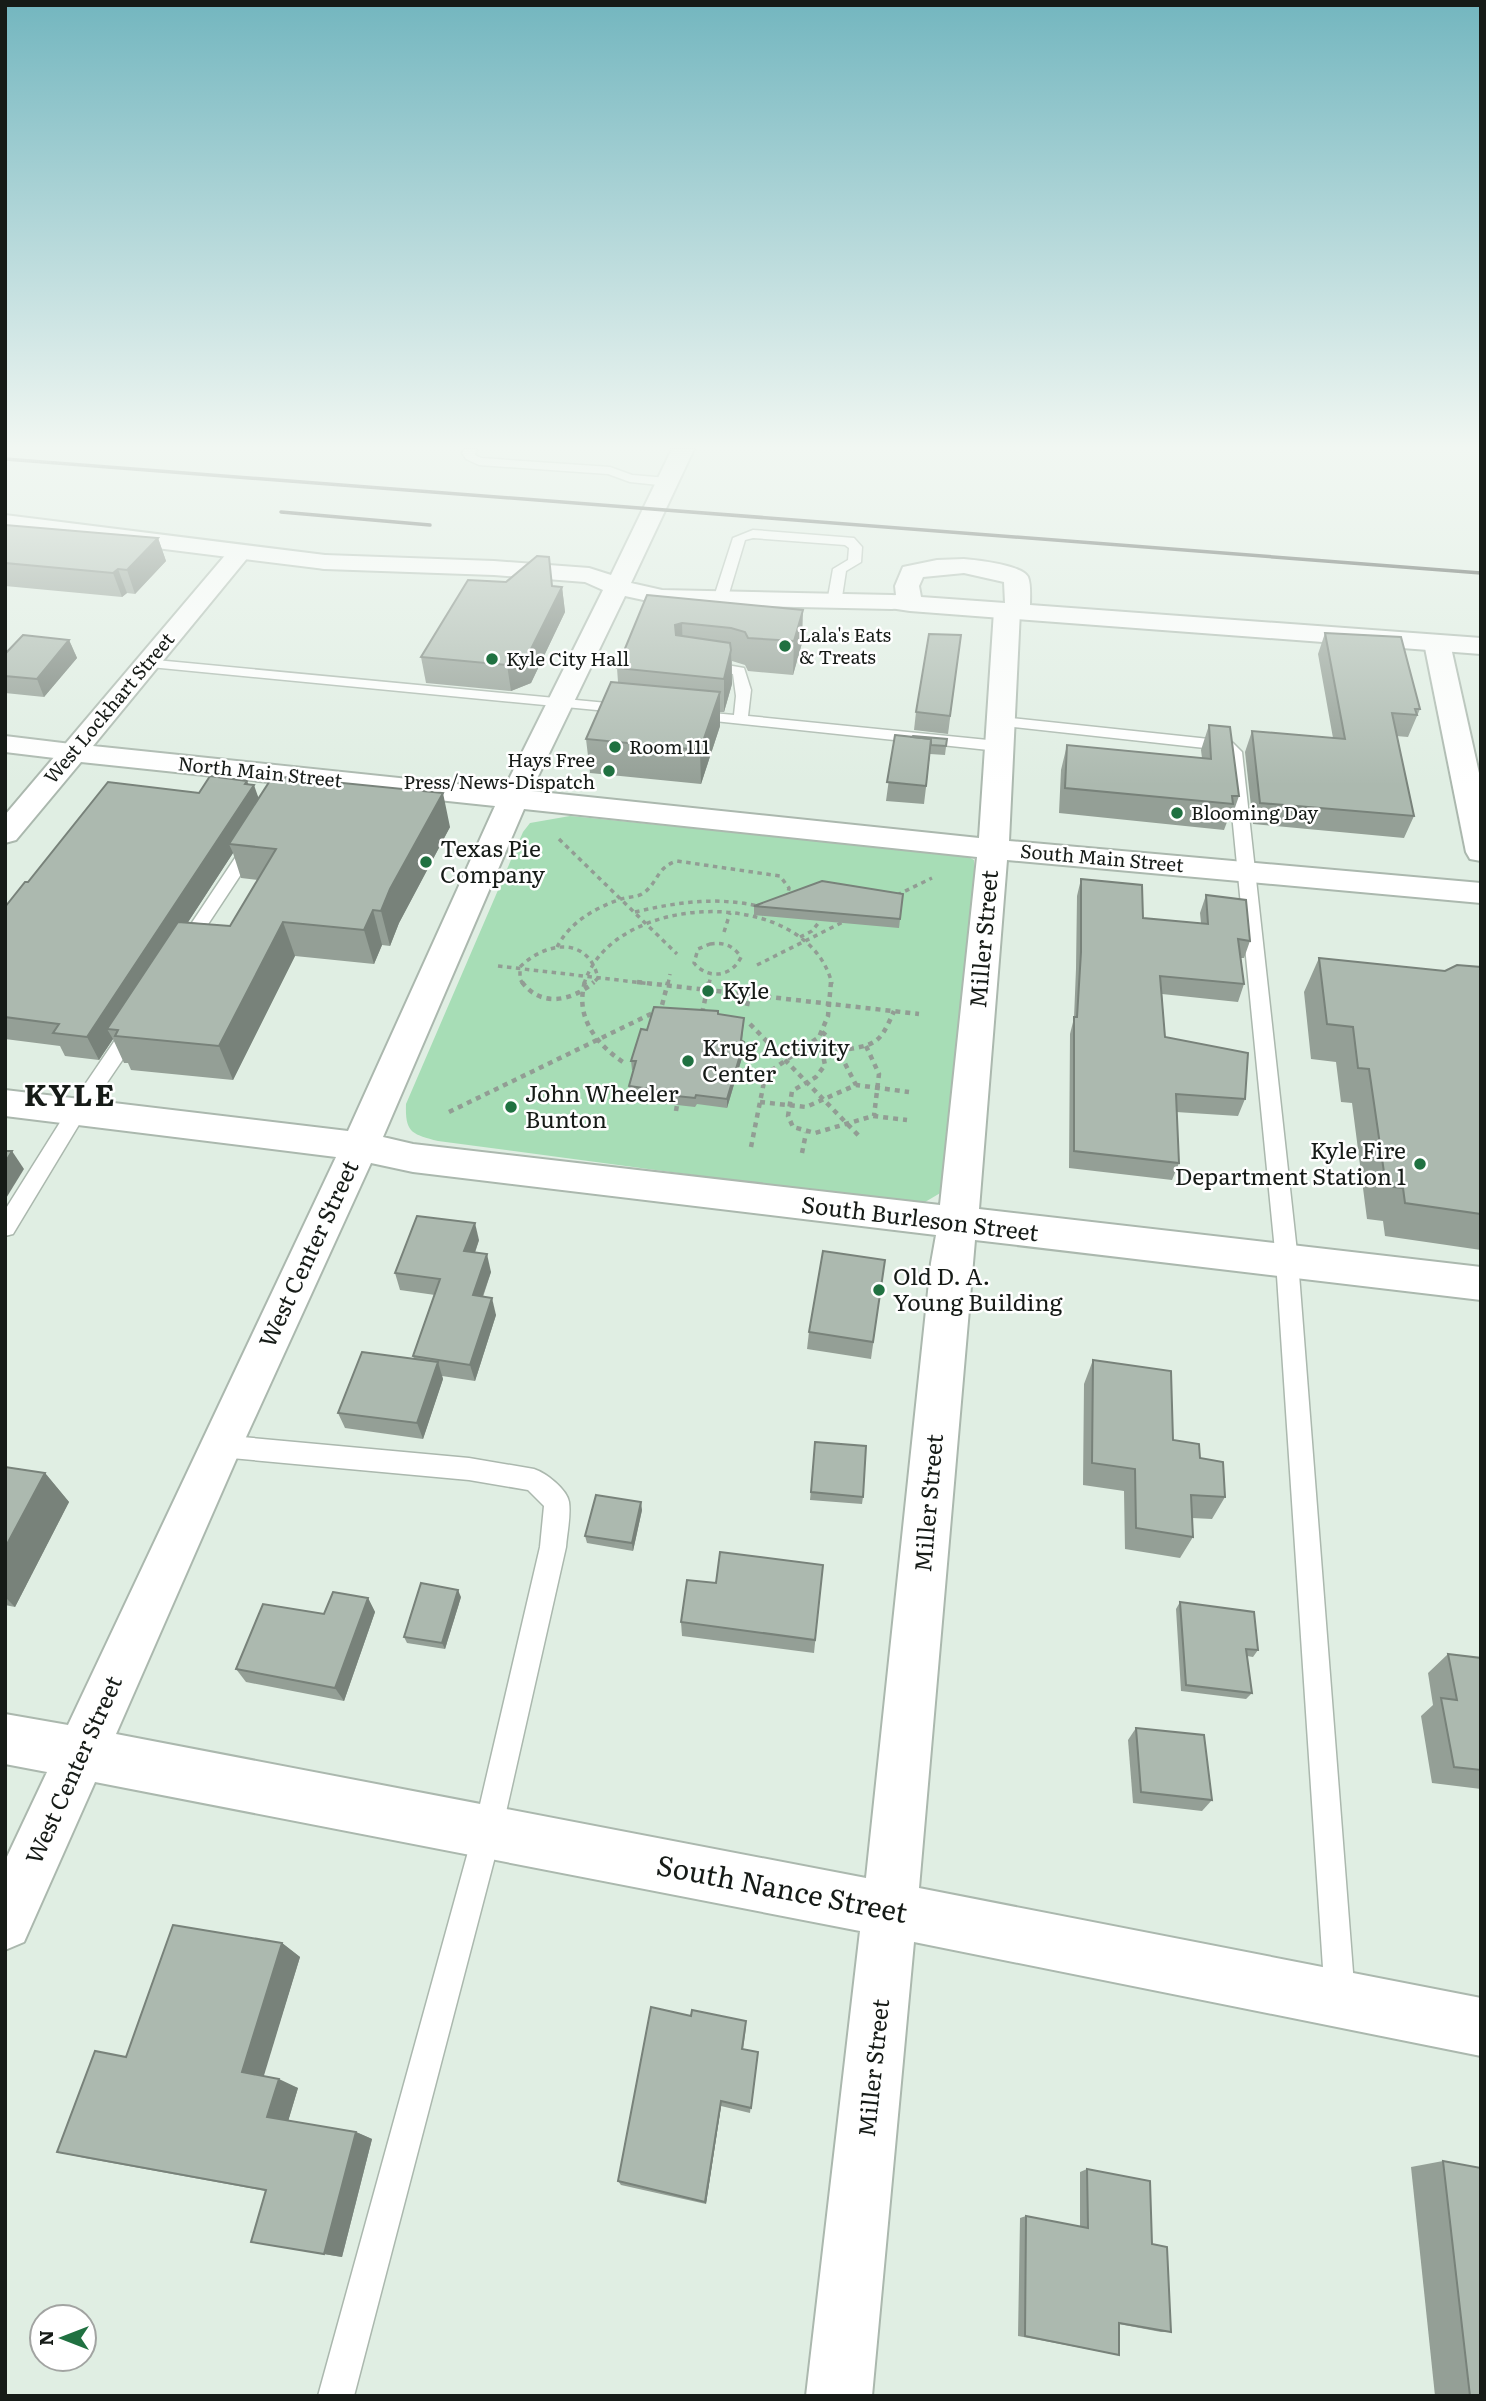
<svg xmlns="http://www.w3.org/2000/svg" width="1486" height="2401" viewBox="0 0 1486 2401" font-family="Literata,serif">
<rect width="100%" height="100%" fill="#e0eee3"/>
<!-- green -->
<path fill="#a7ddb6" d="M 570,816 L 965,855 L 974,860 L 975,877 L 942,1192 L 920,1205 L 910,1204 L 438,1141 C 412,1134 405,1133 406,1104 L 523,832 L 530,823 Z"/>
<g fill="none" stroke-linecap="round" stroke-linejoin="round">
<!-- lane casing -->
<g stroke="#abb8ae" stroke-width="3">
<g id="lane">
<path d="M 465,449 L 477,449 L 475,455 L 481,458 L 610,467 L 632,475 L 668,478 L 674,482 L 668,486 L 630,482 L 608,474 L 479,465 L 466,459 L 462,453 Z"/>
<path d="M 753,530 L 854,538 L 862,547 L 861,562 L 846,571 L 842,597 L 835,601 L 828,597 L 833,569 L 848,560 L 849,548 L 845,545 L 753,538 L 745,540 L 727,600 L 725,603 L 715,603 L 713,600 L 733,538 Z"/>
<path d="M 145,659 L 628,705 L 635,709 L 628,713 L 140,666 L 140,660 Z"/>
<path d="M 704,661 L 744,668 L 751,690 L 748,716 L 998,741 L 1006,746 L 998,751 L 686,718 L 684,715 L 691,711 L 734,715 L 736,696 L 733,674 L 699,668 L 697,665 Z"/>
<path d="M 1001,717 L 1228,741 L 1233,743 L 1242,752 L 1298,1261 L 1355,1998 L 1351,2009 L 1340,2013 L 1329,2009 L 1325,1998 L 1276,1261 L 1226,753 L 1223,750 L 996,725 L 993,722 Z"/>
<path d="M 253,839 L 261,844 L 191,950 L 179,950 L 176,946 L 179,942 L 247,840 Z"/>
<path d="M 133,1022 L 140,1024 L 142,1029 L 140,1034 L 83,1118 L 13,1234 L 5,1236 L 5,1210 L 69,1108 L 126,1024 Z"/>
<path d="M 220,1435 L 469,1458 L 534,1469 C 546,1473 567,1489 569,1502 C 571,1516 567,1533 566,1547 L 502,1830 L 354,2396 L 318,2396 L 474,1830 L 540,1547 L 544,1506 L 528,1490 L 469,1480 L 220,1457 L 211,1454 L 208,1446 L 211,1438 Z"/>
</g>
</g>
<!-- street casing -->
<g stroke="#abb8ae" stroke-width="4">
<g id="street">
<path d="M 5,515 L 325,555 L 333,557 L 337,562 L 333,567 L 325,569 L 5,529 Z"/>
<path d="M 964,559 C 977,560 1022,565 1028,577 C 1031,584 1030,597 1030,605 L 1481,638 L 1481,654 L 910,611 L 883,607 L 880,602 L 883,597 L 896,595 L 895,586 L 903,567 L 937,560 ZM 964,573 L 1004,582 L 1005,603 L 921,597 L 919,586 L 923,577 Z"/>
<path d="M 5,736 L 71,744 L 81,746 L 85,752 L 81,758 L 71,760 L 5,752 Z"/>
</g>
</g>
<!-- secondary casing -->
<g stroke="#abb8ae" stroke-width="4">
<g id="secondary">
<path d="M 672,449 L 694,449 L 631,583 L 662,590 L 892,595 L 901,597 L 904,602 L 901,607 L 892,609 L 662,604 L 625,596 L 531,791 L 979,838 L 994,611 L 998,606 L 1007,603 L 1016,606 L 1020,611 L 1009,841 L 1481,883 L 1481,903 L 1007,860 L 979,1209 L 1481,1267 L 1481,1300 L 975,1240 L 919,1888 L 1481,1998 L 1481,2056 L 914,1942 L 872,2396 L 806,2396 L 860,1931 L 95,1782 L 24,1942 L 5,1950 L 5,1861 L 47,1772 L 5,1764 L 5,1714 L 68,1725 L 336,1157 L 5,1116 L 5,1090 L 348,1131 L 495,806 L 81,762 L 16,840 L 5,843 L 5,815 L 233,546 L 249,546 L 253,551 L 249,556 L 93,746 L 504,789 L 603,590 L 585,582 L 494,575 L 325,569 L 317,567 L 313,562 L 317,557 L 325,555 L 494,561 L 589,568 L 611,575 ZM 524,809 L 977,857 L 940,1205 L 413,1144 L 383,1137 ZM 371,1163 L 413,1172 L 936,1235 L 931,1263 L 866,1878 L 116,1734 L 242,1446 Z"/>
<path d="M 1437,635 L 1446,638 L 1450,643 L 1481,782 L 1481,861 L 1470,859 L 1466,852 L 1424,643 L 1428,638 Z"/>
</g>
</g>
<!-- path-far1 -->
<g stroke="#929d94" stroke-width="3.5" stroke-dasharray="4.5 4.5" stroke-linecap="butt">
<path d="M 559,839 L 677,954"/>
<path d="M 897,895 L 932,878"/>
<path d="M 635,912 C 678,902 718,896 762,907"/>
<path d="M 724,932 L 730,913"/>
<path d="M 800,937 L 812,931 L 820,921"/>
<path d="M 710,944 C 723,942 733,945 741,957 C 732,977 708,980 694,963 L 698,949 Z"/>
<path d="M 557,947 C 570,922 595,908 621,899 C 627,897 637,897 642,894 C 658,884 656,867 677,861 L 780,876 L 789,888 L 787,897"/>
<path d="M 757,965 L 847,920"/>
<path d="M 498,966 L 652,984"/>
<path d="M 523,984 L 520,979 L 520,967 C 545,942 588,935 598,978 L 592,984"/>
<path d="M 584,984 C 613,890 808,885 832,984"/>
<path d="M 668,984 L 670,974"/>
<path d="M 709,984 L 711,975"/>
</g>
<!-- path -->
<g stroke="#929d94" stroke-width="4.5" stroke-dasharray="5 5" stroke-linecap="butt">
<path d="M 522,982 C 541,1008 572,1001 594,982"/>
<path d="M 585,982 C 574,1018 598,1046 626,1064"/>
<path d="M 637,982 L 919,1014"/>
<path d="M 747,1006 L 751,986"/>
<path d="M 702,1013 L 709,982"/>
<path d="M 750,1024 L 860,1137"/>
<path d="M 822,1032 L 834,1042 L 856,1085"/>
<path d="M 813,1043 L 822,1051 L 825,1065 L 816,1077 L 792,1091 L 788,1116 L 793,1127 L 815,1133 L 873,1116 L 907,1120"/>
<path d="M 866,1046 L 879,1074 L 874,1116"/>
<path d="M 839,1051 C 876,1044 879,1046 894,1011"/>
<path d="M 760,1102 L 806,1107 L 856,1085 L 909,1092"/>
<path d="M 676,1111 L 677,1105"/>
<path d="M 449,1112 L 661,1009 L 668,982"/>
<path d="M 751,1147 L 764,1082 L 772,1070 L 819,1037 L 828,1016 L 831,982"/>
<path d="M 802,1153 L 806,1133"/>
</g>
<!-- lane -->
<use href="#lane" fill="#fff" fill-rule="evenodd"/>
<!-- street -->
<use href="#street" fill="#fff" fill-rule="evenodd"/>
<!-- secondary -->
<use href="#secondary" fill="#fff" fill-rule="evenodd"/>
<!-- rail -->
<g stroke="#3c423d" stroke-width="3.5">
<path d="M 5,459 L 1481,573"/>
<path d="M 281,512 L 430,525"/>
</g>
</g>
<!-- wall -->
<g fill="#949f96" fill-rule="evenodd">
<path d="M 5,525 L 158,538 L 166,561 L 135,594 L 127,593 L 122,597 L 5,586 Z"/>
<path d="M 552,586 L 562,587 L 565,612 L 531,683 L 511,691 L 426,683 L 421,657 Z"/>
<path d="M 647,595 L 802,643 L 793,675 L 748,671 L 745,665 L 732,661 L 732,684 L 724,712 L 720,712 L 720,726 L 701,784 L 590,773 L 586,739 L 618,682 L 617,668 Z"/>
<path d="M 1325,633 L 1420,709 L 1408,737 L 1396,736 L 1414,816 L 1404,838 L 1253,824 L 1245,752 L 1252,731 L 1333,738 L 1318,654 Z"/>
<path d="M 961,635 L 948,734 L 914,730 L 916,712 Z"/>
<path d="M 69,640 L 77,658 L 44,697 L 5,693 L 5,654 Z"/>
<path d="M 1209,725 L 1239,796 L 1230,822 L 1227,822 L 1224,830 L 1059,813 L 1061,770 L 1067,745 L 1202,758 L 1201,750 Z"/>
<path d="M 895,735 L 947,739 L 945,755 L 930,754 L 924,804 L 886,801 Z"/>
<path d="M 249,784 L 259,798 L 450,827 L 399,923 L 390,946 L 382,945 L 374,964 L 295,956 L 233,1080 L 131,1070 L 128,1063 L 124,1063 L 113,1039 L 99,1060 L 65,1056 L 60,1046 L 5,1039 L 5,907 L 199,793 ZM 233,853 L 241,878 L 258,880 L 230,926 L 188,922 Z"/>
<path d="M 1081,879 L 1143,918 L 1201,923 L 1200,913 L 1206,895 L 1250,941 L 1244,958 L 1241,958 L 1244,984 L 1238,1002 L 1162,994 L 1165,1037 L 1245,1099 L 1238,1116 L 1176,1112 L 1179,1163 L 1172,1180 L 1069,1168 L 1070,1034 L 1074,1018 L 1076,969 L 1077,896 Z"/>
<path d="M 903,894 L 899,928 L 754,915 L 754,906 Z"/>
<path d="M 1319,958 L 1445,971 L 1481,967 L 1481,1250 L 1385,1236 L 1383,1221 L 1367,1219 L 1352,1103 L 1341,1102 L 1336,1062 L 1311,1059 L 1304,992 Z"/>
<path d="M 718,1014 L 744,1018 L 742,1041 L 744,1051 L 727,1108 L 697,1104 L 695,1107 L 659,1103 L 659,1099 L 629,1096 L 629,1086 L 633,1070 L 632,1070 L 631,1061 L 647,1030 Z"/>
<path d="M 479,1240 L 475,1253 L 491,1272 L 483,1297 L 496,1315 L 475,1381 L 442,1376 L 443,1379 L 423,1439 L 345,1428 L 338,1413 L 414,1359 L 413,1356 L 435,1295 L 400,1290 L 395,1273 Z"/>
<path d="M 885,1260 L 871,1359 L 807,1349 L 809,1332 Z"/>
<path d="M 1093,1360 L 1173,1440 L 1200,1458 L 1225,1497 L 1212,1519 L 1192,1518 L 1193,1537 L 1180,1558 L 1125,1549 L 1124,1491 L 1083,1485 L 1084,1384 Z"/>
<path d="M 815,1442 L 863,1497 L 862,1504 L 810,1500 Z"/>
<path d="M 5,1467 L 45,1473 L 69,1502 L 15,1607 L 5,1605 Z"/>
<path d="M 642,1510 L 633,1551 L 587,1543 L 585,1536 Z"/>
<path d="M 823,1565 L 814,1653 L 682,1636 L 681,1622 L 716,1583 Z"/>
<path d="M 461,1597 L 445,1649 L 407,1643 L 404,1637 Z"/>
<path d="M 368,1598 L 375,1612 L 344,1701 L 246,1682 L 236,1669 L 324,1614 Z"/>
<path d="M 1180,1602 L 1258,1650 L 1253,1657 L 1247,1656 L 1252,1693 L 1246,1699 L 1181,1691 L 1176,1609 Z"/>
<path d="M 1448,1654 L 1481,1658 L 1481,1789 L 1432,1783 L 1421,1716 L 1433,1705 L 1428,1673 Z"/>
<path d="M 1136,1728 L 1212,1800 L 1202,1811 L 1133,1803 L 1128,1740 Z"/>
<path d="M 282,1943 L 300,1957 L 263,2076 L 298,2088 L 288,2121 L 356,2132 L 372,2139 L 342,2257 L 324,2254 L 265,2191 L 85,2158 L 57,2152 L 126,2057 Z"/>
<path d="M 746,2027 L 743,2049 L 757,2058 L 750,2113 L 721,2106 L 706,2204 L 621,2185 L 618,2181 Z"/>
<path d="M 1443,2161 L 1481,2396 L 1435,2396 L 1411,2167 Z"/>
<path d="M 1087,2169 L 1152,2244 L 1171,2332 L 1161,2332 L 1119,2324 L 1119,2355 L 1018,2336 L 1020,2218 L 1026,2216 L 1080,2227 L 1080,2172 Z"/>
</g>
<!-- shaded-wall -->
<g fill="#78827a">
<path d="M 158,538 L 166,561 L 135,594 L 127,570 Z"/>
<path d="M 118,569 L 127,593 L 122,597 L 113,573 Z"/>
<path d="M 562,587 L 565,612 L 531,683 L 511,691 L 507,665 L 554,604 Z"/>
<path d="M 803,610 L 802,643 L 793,675 L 794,641 Z"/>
<path d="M 682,623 L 683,656 L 676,658 L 675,625 Z"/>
<path d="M 69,640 L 77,658 L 44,697 L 37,679 Z"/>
<path d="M 731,650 L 732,684 L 724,712 L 724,679 Z"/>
<path d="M 720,692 L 720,726 L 701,784 L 700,750 Z"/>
<path d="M 247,781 L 251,790 L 254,785 L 262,808 L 229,844 L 233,853 L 118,1030 L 107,1029 L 113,1039 L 99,1060 L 87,1037 Z"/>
<path d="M 443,793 L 450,827 L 399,923 L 390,946 L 381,911 L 390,889 Z"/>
<path d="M 373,910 L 382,945 L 374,964 L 364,930 Z"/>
<path d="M 283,922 L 295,956 L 233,1080 L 219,1046 Z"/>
<path d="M 744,1042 L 744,1051 L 727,1108 L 727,1099 Z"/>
<path d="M 12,1151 L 24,1169 L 5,1200 L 5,1163 Z"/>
<path d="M 475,1223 L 479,1240 L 469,1269 L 464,1251 Z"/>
<path d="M 487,1254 L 491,1272 L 477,1312 L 473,1295 Z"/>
<path d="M 492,1298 L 496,1315 L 475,1381 L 470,1365 Z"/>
<path d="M 438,1362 L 443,1379 L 423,1439 L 417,1423 Z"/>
<path d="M 45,1473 L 69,1502 L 15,1607 L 5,1597 L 5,1548 Z"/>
<path d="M 641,1502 L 642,1510 L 633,1551 L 632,1543 Z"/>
<path d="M 458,1590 L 461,1597 L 445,1649 L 442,1643 Z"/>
<path d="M 368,1598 L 375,1612 L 344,1701 L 335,1688 Z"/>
<path d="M 282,1943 L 300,1957 L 262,2082 L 242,2072 Z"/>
<path d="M 279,2079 L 298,2088 L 287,2125 L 267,2117 Z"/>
<path d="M 721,2101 L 721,2106 L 706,2204 L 705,2202 Z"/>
<path d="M 356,2132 L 372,2139 L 342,2257 L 324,2254 Z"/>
</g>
<!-- building -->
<g fill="#acb9af" stroke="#78827a" stroke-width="2">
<path d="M 5,525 L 158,538 L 127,570 L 118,569 L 113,573 L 5,563 Z"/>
<path d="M 537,556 L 549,557 L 552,586 L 562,587 L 527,657 L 507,665 L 421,657 L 468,580 L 506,582 Z"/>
<path d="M 647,595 L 803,610 L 794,641 L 748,638 L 745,632 L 731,628 L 682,623 L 675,625 L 676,635 L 730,643 L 731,650 L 724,679 L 617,668 Z"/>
<path d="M 1325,633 L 1401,637 L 1420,709 L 1415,709 L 1417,715 L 1392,713 L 1414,816 L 1260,803 L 1252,731 L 1345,739 Z"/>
<path d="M 929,634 L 961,635 L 950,716 L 916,712 Z"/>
<path d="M 23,635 L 69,640 L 37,679 L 5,676 L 5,654 Z"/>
<path d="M 611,682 L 720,692 L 700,750 L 586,739 Z"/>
<path d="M 1209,725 L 1230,727 L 1239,796 L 1232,796 L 1233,804 L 1065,788 L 1067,745 L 1211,759 Z"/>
<path d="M 895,735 L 931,739 L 926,786 L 887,782 Z"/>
<path d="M 913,736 L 947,739 L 946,746 L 931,745 L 931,739 L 912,737 Z"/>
<path d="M 210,776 L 247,781 L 245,784 L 254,785 L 87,1037 L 53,1033 L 59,1024 L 5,1017 L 5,907 L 25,882 L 28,882 L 108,782 L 199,793 Z"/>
<path d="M 273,776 L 443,793 L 390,889 L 381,911 L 373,910 L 364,930 L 283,922 L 219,1046 L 115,1036 L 118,1030 L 107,1029 L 178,922 L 230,926 L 276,849 L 229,844 Z"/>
<path d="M 1081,879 L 1142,885 L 1143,918 L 1208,924 L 1206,895 L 1246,900 L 1250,941 L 1238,939 L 1244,984 L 1160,976 L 1165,1037 L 1248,1053 L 1245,1099 L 1176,1094 L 1179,1163 L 1074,1151 L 1074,1017 L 1077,1017 L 1081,952 Z"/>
<path d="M 822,881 L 903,894 L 900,919 L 754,906 Z"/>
<path d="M 1319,958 L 1445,971 L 1457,965 L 1481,967 L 1481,1214 L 1405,1203 L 1403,1188 L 1386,1186 L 1369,1069 L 1358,1068 L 1353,1027 L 1327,1024 Z"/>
<path d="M 654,1007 L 718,1011 L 718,1014 L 744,1018 L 741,1040 L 744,1042 L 727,1099 L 696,1095 L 695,1098 L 676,1096 L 658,1094 L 659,1090 L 629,1086 L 636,1061 L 631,1061 L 641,1029 L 647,1030 Z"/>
<path d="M 5,1151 L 12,1151 L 5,1163 Z"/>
<path d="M 417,1216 L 475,1223 L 464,1251 L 487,1254 L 473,1295 L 492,1298 L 470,1365 L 413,1356 L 440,1279 L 395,1273 Z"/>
<path d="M 823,1251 L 885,1260 L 873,1342 L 809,1332 Z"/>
<path d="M 362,1352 L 438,1362 L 417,1423 L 338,1413 Z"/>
<path d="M 1093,1360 L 1171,1371 L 1173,1440 L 1199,1444 L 1200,1458 L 1223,1462 L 1225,1497 L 1191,1495 L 1193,1537 L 1136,1528 L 1135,1469 L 1092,1463 Z"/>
<path d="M 815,1442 L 866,1446 L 863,1497 L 811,1492 Z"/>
<path d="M 5,1467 L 45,1473 L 5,1548 Z"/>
<path d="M 596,1495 L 641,1502 L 632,1543 L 585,1536 Z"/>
<path d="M 720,1552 L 823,1565 L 815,1640 L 681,1622 L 687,1580 L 716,1583 Z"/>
<path d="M 421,1583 L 458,1590 L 442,1643 L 404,1637 Z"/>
<path d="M 333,1592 L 368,1598 L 335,1688 L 236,1669 L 263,1604 L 324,1614 Z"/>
<path d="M 1180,1602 L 1254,1612 L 1258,1650 L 1246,1649 L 1252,1693 L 1186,1685 Z"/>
<path d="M 1448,1654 L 1481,1658 L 1481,1770 L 1454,1767 L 1441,1698 L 1457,1700 Z"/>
<path d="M 1136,1728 L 1204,1735 L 1212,1800 L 1141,1792 Z"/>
<path d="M 173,1925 L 282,1943 L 242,2072 L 279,2079 L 267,2117 L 356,2132 L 324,2254 L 251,2242 L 266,2190 L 57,2152 L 95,2051 L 126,2057 Z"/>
<path d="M 651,2007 L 691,2016 L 692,2010 L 746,2021 L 742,2049 L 758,2052 L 751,2108 L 721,2101 L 705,2202 L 618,2181 Z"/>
<path d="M 1443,2161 L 1481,2168 L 1481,2396 L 1470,2396 Z"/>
<path d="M 1087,2169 L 1150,2181 L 1152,2244 L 1167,2247 L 1171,2332 L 1119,2323 L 1119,2355 L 1025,2336 L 1026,2216 L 1088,2228 Z"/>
</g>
<!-- sky -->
<linearGradient id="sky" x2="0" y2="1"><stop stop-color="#73b6bf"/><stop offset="0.57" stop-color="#f1f7f2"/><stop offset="1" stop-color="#f1f7f2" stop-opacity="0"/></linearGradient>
<rect width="1486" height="785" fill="url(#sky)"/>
<!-- markers -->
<g fill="#207141" stroke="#fff" stroke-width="2.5">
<circle cx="785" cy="646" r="7"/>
<circle cx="492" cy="659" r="7"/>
<circle cx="615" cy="747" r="7"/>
<circle cx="609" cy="771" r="7"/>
<circle cx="1177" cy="813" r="7"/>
<circle cx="426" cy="862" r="7"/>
<circle cx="708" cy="991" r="7"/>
<circle cx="688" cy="1061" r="7"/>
<circle cx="511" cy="1107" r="7"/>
<circle cx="1420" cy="1164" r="7"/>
<circle cx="879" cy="1290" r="7"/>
</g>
<g text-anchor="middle" stroke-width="5" stroke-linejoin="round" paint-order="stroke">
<!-- far-poi labels -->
<g font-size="19" fill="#161b17" stroke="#fff" text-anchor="start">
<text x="799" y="642">Lala's Eats<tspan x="799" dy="22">&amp; Treats</tspan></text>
<text x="506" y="666">Kyle City Hall</text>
<text x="629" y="754">Room 111</text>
<text x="595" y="767" text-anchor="end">Hays Free<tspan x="595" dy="22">Press/News-Dispatch</tspan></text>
<text x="1191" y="820">Blooming Day</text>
</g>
<!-- far-street labels -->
<g font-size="19" fill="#161b17" stroke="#fff">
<text transform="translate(109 708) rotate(-50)" y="7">West Lockhart Street</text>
<text transform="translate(260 772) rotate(6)" y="7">North Main Street</text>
<text transform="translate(1102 858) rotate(5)" y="7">South Main Street</text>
</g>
<!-- poi labels -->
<g font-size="23" fill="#161b17" stroke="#fff" text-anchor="start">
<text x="440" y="857">Texas Pie<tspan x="440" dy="26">Company</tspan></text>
<text x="722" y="999">Kyle</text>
<text x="702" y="1056">Krug Activity<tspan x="702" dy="26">Center</tspan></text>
<text x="525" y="1102">John Wheeler<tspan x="525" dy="26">Bunton</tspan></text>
<text x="1406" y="1159" text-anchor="end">Kyle Fire<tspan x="1406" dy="26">Department Station 1</tspan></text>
<text x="893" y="1285">Old D. A.<tspan x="893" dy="26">Young Building</tspan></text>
</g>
<!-- street labels -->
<g font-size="23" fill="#161b17" stroke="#fff">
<text transform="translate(984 939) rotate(-85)" y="8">Miller Street</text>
<text transform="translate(920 1219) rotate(7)" y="8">South Burleson Street</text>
<text transform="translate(309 1254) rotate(-65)" y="8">West Center Street</text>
<text transform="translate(929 1503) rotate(-85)" y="8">Miller Street</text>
<text transform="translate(74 1770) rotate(-66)" y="8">West Center Street</text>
<text transform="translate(874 2068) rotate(-84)" y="8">Miller Street</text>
</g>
<!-- near-street labels -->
<g font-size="28" fill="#161b17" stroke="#fff">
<text transform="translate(782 1889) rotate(11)" y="10">South Nance Street</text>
</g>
<!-- district labels -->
<g font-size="30" font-weight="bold" letter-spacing="2" fill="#161b17" stroke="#fff">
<text x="70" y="1106">KYLE</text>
</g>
</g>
<!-- border -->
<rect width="1486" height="2401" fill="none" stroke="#161b17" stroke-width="14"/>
<!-- north arrow -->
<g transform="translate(63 2338) rotate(270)"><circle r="33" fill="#ffffff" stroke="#a2a4a2" stroke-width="2"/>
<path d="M0-5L12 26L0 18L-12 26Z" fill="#207141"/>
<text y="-10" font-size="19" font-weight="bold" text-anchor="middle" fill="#161b17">N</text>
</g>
</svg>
